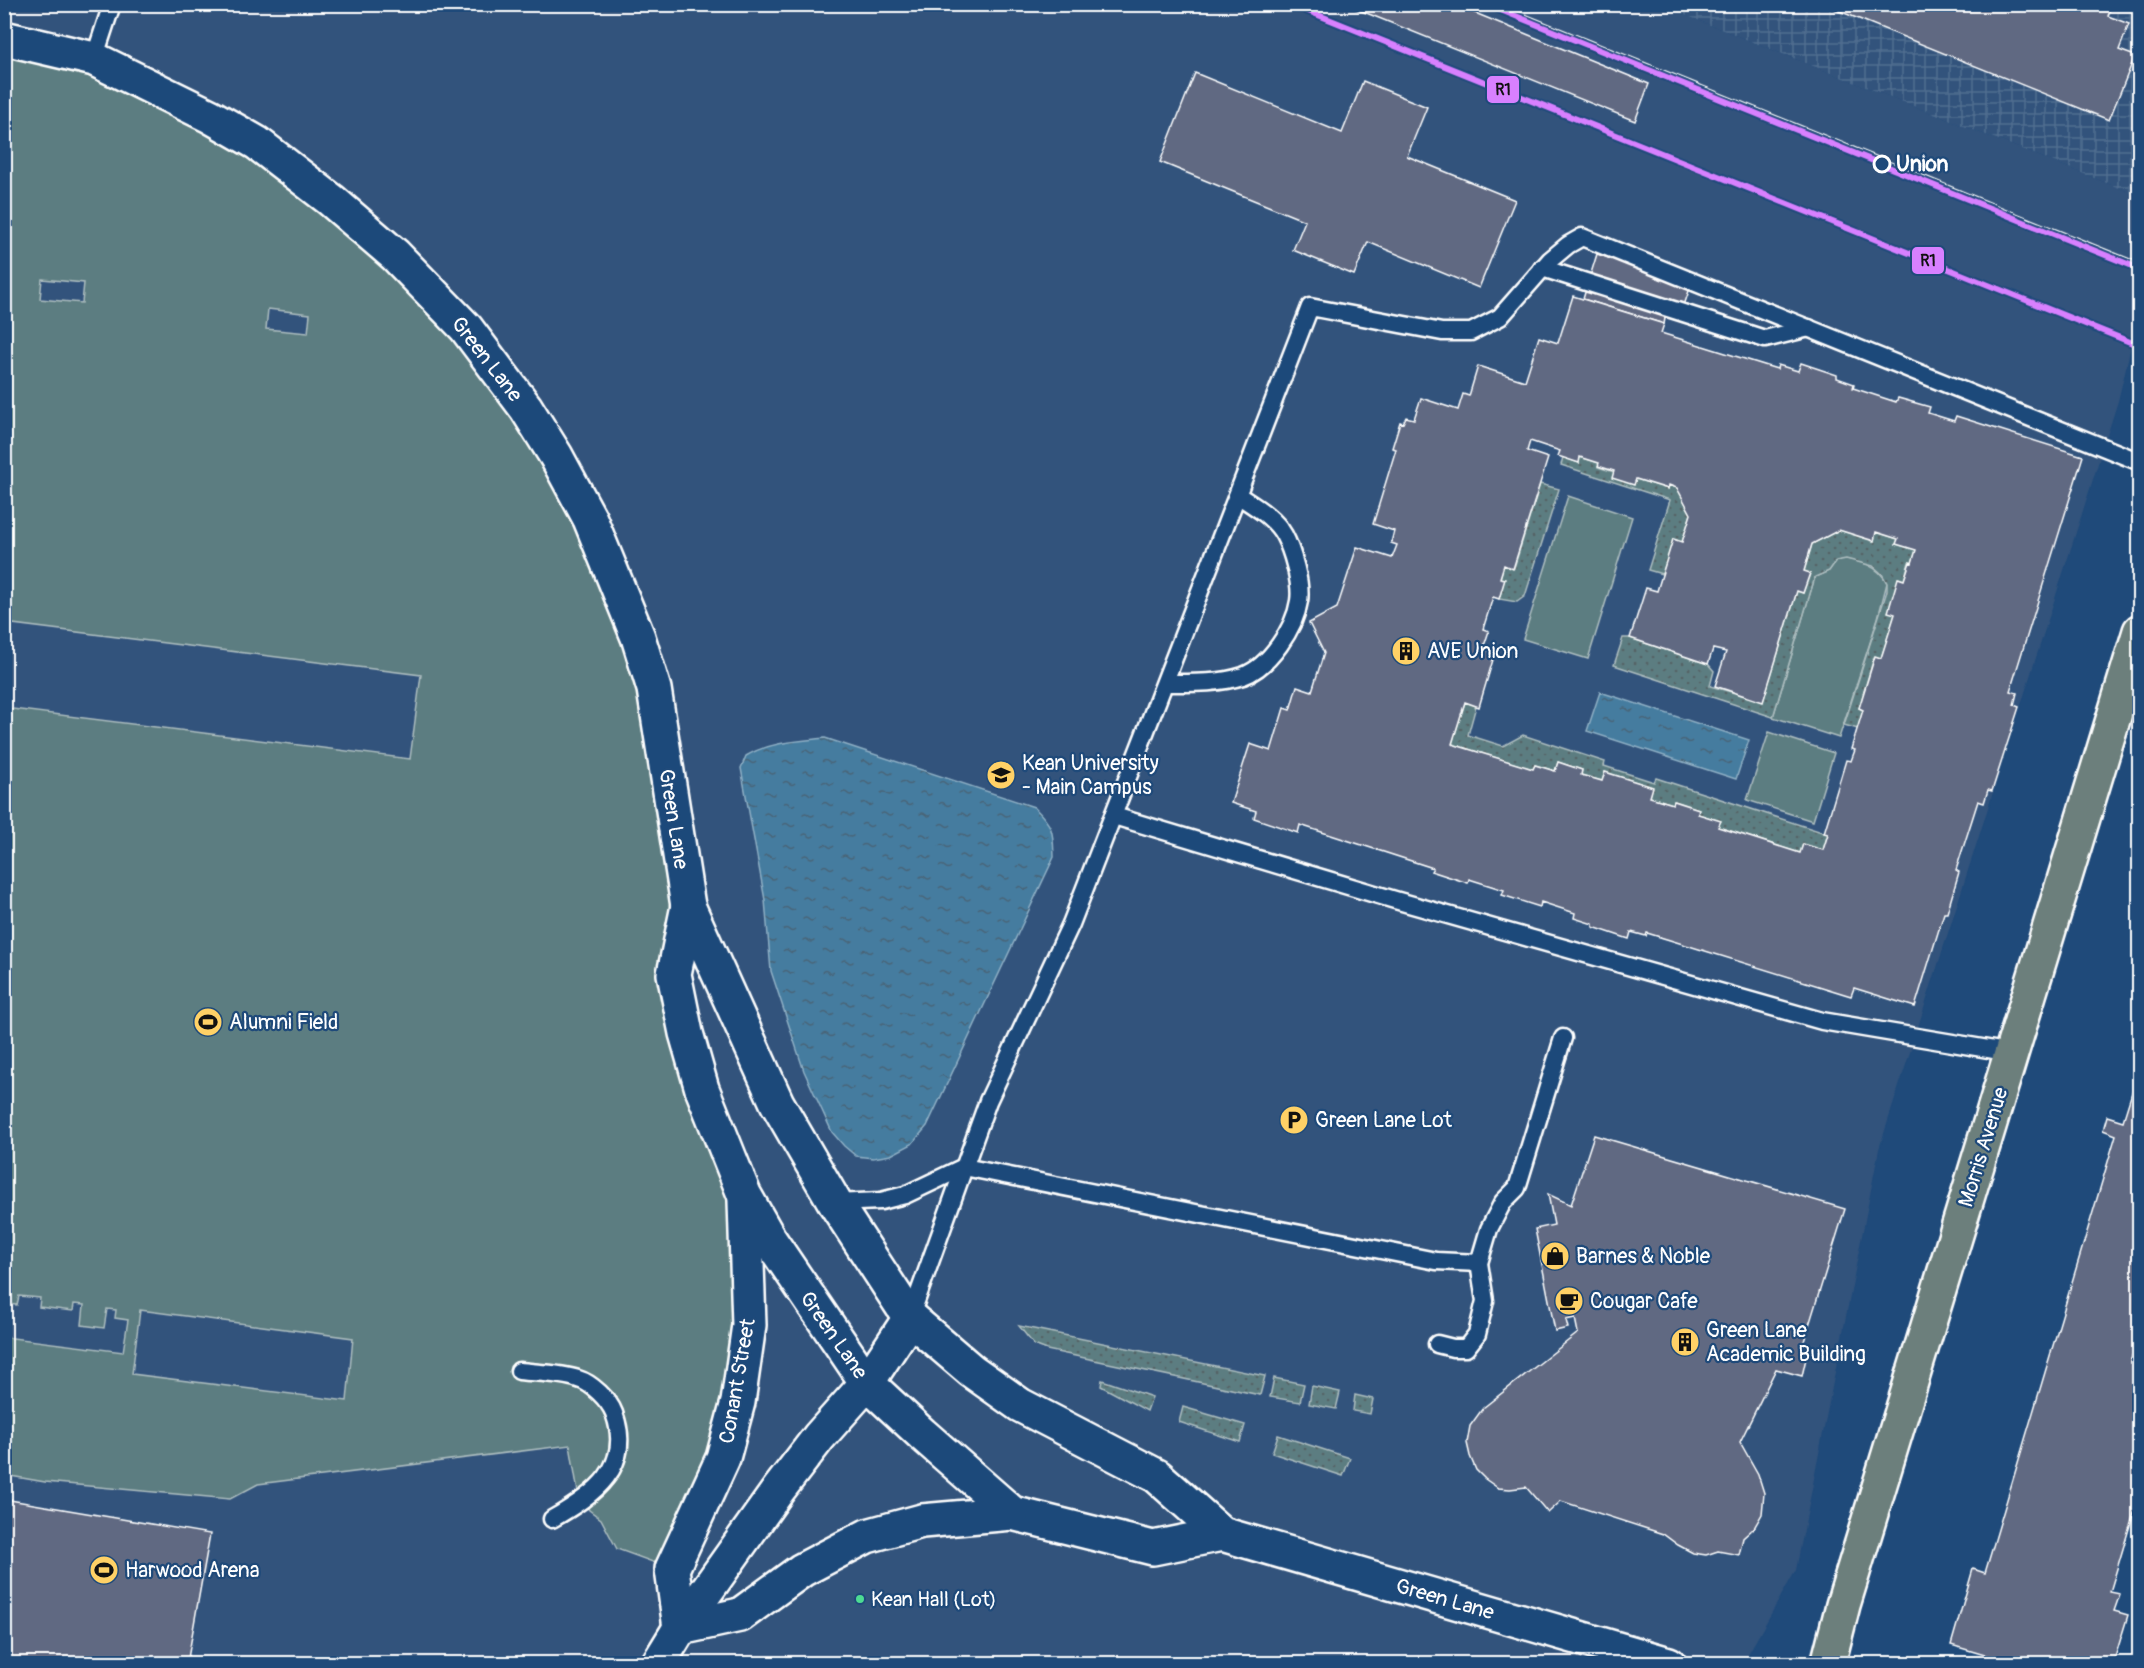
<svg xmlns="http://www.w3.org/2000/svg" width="2144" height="1668" viewBox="0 0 2144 1668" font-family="Pangolin,sans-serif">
<defs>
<pattern id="industrial-grid" width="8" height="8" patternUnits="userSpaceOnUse" patternTransform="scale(1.5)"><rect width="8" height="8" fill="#32537c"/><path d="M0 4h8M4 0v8" fill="none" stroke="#516d90"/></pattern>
<pattern id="garden-dots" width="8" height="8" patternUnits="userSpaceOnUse" patternTransform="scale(1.5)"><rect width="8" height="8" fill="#5c7d81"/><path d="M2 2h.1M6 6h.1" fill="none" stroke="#546466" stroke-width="1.8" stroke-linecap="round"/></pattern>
<pattern id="water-ripples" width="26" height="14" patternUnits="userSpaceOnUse" patternTransform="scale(1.5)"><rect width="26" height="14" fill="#447b9f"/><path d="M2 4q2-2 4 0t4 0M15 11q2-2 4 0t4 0" fill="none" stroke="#486476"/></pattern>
</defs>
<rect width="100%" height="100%" fill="#1f4a7a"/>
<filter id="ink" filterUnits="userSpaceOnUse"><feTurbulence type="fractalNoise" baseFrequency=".0167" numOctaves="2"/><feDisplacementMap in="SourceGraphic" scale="12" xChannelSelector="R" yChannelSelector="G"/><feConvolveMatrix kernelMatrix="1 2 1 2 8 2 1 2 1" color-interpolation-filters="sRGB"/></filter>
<g filter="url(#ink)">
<!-- built -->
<path fill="#32537c" d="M 5,5 L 1660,5 L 2139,196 L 2139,313 L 2118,401 L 1879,1149 L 1796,1570 L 1743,1663 L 5,1664 Z"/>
<!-- industrial -->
<path fill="url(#industrial-grid)" d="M 1660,5 L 2139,5 L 2139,196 Z"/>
<!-- green -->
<g fill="#5c7d81" stroke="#aebec0" stroke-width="1.5" fill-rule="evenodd">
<path d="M 5,34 L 210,116 L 466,328 L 609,565 L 688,906 L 674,974 L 744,1194 L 749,1325 L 672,1569 L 617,1549 L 601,1519 L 589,1510 L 578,1492 L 570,1445 L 258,1484 L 230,1499 L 45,1482 L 5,1475 L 5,1337 L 123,1352 L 128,1320 L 115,1318 L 116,1310 L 107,1309 L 104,1328 L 82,1325 L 84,1305 L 74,1304 L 73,1311 L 39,1307 L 40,1298 L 19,1296 L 17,1305 L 5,1304 L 5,708 L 410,759 L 421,675 L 5,623 ZM 42,279 L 84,283 L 82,303 L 40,299 ZM 268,309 L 310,314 L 308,333 L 266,329 ZM 140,1310 L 353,1338 L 347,1401 L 132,1374 Z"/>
<path d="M 1568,496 L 1632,517 L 1588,659 L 1523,639 Z"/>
<path d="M 1841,558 C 1860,561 1878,565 1887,583 L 1878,618 L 1839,738 L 1773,717 L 1815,577 L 1829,571 L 1836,561 Z"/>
<path d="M 1769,732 L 1834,753 L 1813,821 L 1747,800 Z"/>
</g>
<!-- garden -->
<g fill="url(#garden-dots)" stroke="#aebec0" stroke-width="1.5">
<path d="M 1563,457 L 1579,463 L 1580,457 L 1599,463 L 1598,467 L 1668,489 L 1669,485 L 1677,488 L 1691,514 L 1682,542 L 1674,539 L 1662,574 L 1648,570 L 1670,500 L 1561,465 Z"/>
<path d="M 1540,484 L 1559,489 L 1525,596 L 1517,602 L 1499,599 L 1504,580 L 1500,578 L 1504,565 L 1514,568 Z"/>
<path d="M 1839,530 L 1873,541 L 1876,532 L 1898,539 L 1896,544 L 1916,550 L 1912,563 L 1909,562 L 1904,580 L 1899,578 L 1895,614 L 1881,658 L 1874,657 L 1859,708 L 1863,710 L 1858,729 L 1844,725 L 1887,591 L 1887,583 L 1882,574 L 1873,566 L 1846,559 L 1836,561 L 1829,571 L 1815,577 L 1773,717 L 1614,665 L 1623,638 L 1630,638 L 1708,664 L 1714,671 L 1710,686 L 1763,701 L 1797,591 L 1803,593 L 1810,574 L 1804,571 L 1812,544 Z"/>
<path d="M 1465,702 L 1476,706 L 1468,735 L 1503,746 L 1523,735 L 1605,762 L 1604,766 L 1654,782 L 1656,778 L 1828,834 L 1823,850 L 1803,844 L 1800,853 L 1718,827 L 1720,821 L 1698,814 L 1699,809 L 1675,801 L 1673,804 L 1650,797 L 1652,787 L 1605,772 L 1602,781 L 1581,775 L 1582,770 L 1558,762 L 1555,771 L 1535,765 L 1533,769 L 1452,744 Z"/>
<path d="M 1019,1326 L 1265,1376 L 1260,1395 L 1047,1350 L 1034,1345 Z"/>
<path d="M 1274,1378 L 1304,1384 L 1300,1402 L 1270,1397 Z"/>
<path d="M 1102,1380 L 1152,1397 L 1147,1411 L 1101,1386 Z"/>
<path d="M 1312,1386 L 1340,1392 L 1336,1409 L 1309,1404 Z"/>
<path d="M 1355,1395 L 1373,1399 L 1370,1414 L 1353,1411 Z"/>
<path d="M 1183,1407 L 1245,1425 L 1240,1442 L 1179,1422 Z"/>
<path d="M 1278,1435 L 1350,1458 L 1343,1476 L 1272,1453 Z"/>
</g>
<!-- water -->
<g fill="url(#water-ripples)" stroke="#8fb0c5" stroke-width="1.5">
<path d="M 1600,692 L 1749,740 L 1736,779 L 1587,731 Z"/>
<path d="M 825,738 L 1034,807 C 1054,827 1053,831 1054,857 L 927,1126 L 912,1144 L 891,1155 L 873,1158 L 856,1156 L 844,1146 L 832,1132 L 804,1071 L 771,971 L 765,900 L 741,768 L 746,756 C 769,742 798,741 825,738 Z"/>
</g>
<!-- building -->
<g fill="#606982" stroke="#fff" stroke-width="1.5" fill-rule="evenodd">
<path d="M 1344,4 L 1453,4 L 1649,84 L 1635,121 Z"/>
<path d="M 1822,4 L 2112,4 L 2108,16 L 2129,24 L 2119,50 L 2135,56 L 2109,120 Z"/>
<path d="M 1195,73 L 1342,133 L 1363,81 L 1427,107 L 1407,156 L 1515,200 L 1479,288 L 1368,242 L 1354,275 L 1293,250 L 1305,221 L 1160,162 Z"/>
<path d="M 1597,254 L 1691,285 L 1680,317 L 1666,313 L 1664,324 L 1583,299 Z"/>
<path d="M 1573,296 L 1664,324 L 1661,333 L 1777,369 L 1778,365 L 1798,371 L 1801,363 L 1837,375 L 1837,378 L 1854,384 L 1853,388 L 1896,402 L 1898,398 L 1930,407 L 1928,413 L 1954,421 L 1956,416 L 2083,456 L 2010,691 L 2017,693 L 2014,705 L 2019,707 L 1992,791 L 1988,790 L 1984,803 L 1978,801 L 1956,870 L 1959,872 L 1947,913 L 1944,913 L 1915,1007 L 1854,988 L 1851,996 L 1647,933 L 1646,936 L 1631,932 L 1629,939 L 1593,927 L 1593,924 L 1574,918 L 1575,913 L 1541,902 L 1540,907 L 1502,895 L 1504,890 L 1469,879 L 1468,883 L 1431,871 L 1433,868 L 1300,825 L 1298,833 L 1254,818 L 1256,811 L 1231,803 L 1250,744 L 1271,751 L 1284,708 L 1290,710 L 1297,686 L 1312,691 L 1324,653 L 1309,623 L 1337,608 L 1357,547 L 1392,558 L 1397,545 L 1391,543 L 1394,531 L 1373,524 L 1396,449 L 1392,448 L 1400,422 L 1403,423 L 1406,417 L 1414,419 L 1421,398 L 1458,410 L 1463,394 L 1469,396 L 1478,366 L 1525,381 L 1539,337 L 1558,343 ZM 1530,441 L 1560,451 L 1558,456 L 1579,463 L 1580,457 L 1599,463 L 1598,466 L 1614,471 L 1612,478 L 1634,485 L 1636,479 L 1668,489 L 1669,485 L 1677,488 L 1691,514 L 1682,542 L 1673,539 L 1657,591 L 1646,588 L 1630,638 L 1708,664 L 1713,649 L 1726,652 L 1715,686 L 1763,702 L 1797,591 L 1803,593 L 1810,573 L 1804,571 L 1812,544 L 1839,530 L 1874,541 L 1876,532 L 1898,539 L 1896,544 L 1916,550 L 1912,563 L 1910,562 L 1904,580 L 1898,578 L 1888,612 L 1895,614 L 1881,658 L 1875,656 L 1859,708 L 1863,710 L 1851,749 L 1855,750 L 1851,761 L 1846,760 L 1824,833 L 1828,834 L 1823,850 L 1803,844 L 1800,853 L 1718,827 L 1721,821 L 1698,814 L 1699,809 L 1674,801 L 1673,804 L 1650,797 L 1653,787 L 1605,772 L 1602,781 L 1581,775 L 1582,770 L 1558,762 L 1555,771 L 1535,765 L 1533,769 L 1452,744 L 1465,702 L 1479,707 L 1495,653 L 1483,649 L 1489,631 L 1483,629 L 1493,597 L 1499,599 L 1505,579 L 1500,578 L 1504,565 L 1513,569 L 1548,458 L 1527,451 Z"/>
<path d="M 2140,1067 L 2140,1332 L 2130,1363 L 2140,1365 L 2140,1492 L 2110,1592 L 2120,1594 L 2114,1611 L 2128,1615 L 2113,1664 L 2015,1664 L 1951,1645 L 1973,1569 L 1985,1573 L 2116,1135 L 2103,1130 L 2107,1116 L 2123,1121 Z"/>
<path d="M 1594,1135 L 1845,1209 L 1801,1351 L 1807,1354 L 1802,1376 L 1776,1369 L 1740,1442 L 1758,1474 L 1764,1493 L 1762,1514 L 1754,1528 L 1743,1538 L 1739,1555 L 1718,1551 L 1706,1555 L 1693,1553 L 1678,1545 L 1663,1534 L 1561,1501 L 1548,1513 L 1526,1487 L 1510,1489 L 1498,1488 L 1485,1479 L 1476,1470 L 1470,1456 L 1467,1443 L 1470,1426 L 1483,1408 L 1578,1333 L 1575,1318 L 1566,1320 L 1568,1328 L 1555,1331 L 1535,1229 L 1554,1225 L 1548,1194 L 1571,1205 Z"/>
<path d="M 2140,1332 L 2140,1365 L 2130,1363 Z"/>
<path d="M 4,1499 L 210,1534 L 187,1664 L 4,1664 Z"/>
</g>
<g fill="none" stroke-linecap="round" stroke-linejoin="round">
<!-- service casing -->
<g stroke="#fff" stroke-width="21">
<g id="service">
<path d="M 94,59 L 112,4"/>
<path d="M 1542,268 L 1765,339 L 1809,328"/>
<path d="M 1165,683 C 1191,683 1218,684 1243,676 C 1269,667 1295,628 1299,601 C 1302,584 1292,550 1284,535 C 1274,517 1254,506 1239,496"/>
<path d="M 1114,816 L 1395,900 L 1822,1021 L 2012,1053"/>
<path d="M 835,1203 L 881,1201 L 905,1195 L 964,1167 L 1436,1261 L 1479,1263"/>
<path d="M 910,1318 L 988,1101 L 1071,924 L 1310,307 L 1442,332 L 1471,332 L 1500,317 L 1550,260 L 1568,245 L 1582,237 L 2140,462"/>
<path d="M 1437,1344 L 1453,1348 L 1466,1348 L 1477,1334 L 1485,1301 L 1479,1263 L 1489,1229 L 1503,1202 L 1517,1188 L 1563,1038"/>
<path d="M 519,1371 C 537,1373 562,1373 578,1379 C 592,1383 609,1400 614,1413 C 634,1467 594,1495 552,1519"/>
</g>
</g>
<!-- minor casing -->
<g stroke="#fff" stroke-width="38">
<g id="minor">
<path d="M 4,38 L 94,59 L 210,116 L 257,143 L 331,200 L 395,255 L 466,328 L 526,408 L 556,456 L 590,519 L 638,637 L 654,689 L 688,906 L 777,1103 L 835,1203 L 910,1318 L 972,1371 L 1020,1405 L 1157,1476 L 1222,1534 L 1669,1664"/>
<path d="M 688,906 L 674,974 L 686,1033 L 702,1089 L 744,1194 L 770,1240 L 867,1383 L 922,1434 L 1012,1513 L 1153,1548 L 1222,1534"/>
<path d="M 680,1628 L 672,1569 L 723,1458 L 738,1402 L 749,1325 L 745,1201"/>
<path d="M 680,1628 L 740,1615 L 802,1570 L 867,1536 L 922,1521 L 1012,1513"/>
<path d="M 658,1664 L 680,1628 L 779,1489 L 819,1437 L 867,1383 L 910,1318"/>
</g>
</g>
<!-- primary casing -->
<g stroke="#fff" stroke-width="38">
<path id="primary" d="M 1828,1664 L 1843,1605 L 2140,631"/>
</g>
<!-- service -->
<use href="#service" stroke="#1f4a7a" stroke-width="16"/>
<!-- minor -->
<use href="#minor" stroke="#1f4a7a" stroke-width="33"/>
<!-- primary -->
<use href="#primary" stroke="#6c7f7c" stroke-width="33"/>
<!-- rail casing -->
<g stroke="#fff" stroke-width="7">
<g id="rail">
<path d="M 1291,4 L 2140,346"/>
<path d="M 1493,4 L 2140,266"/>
</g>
</g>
<!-- rail -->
<use href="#rail" stroke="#1f4a7a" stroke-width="4.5" stroke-dasharray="14" stroke-linecap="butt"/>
<!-- rail-1 casing -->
<g stroke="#1f4a7a" stroke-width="10">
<g id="rail-1">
<path d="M 1291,4 L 2140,346"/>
<path d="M 1486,4 L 2140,269"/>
</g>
</g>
<!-- rail-1 -->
<use href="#rail-1" stroke="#d880ff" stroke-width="6"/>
</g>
</g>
<!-- icons -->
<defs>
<g id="building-disc" transform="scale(1.5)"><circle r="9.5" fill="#ffd166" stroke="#1f4a7a"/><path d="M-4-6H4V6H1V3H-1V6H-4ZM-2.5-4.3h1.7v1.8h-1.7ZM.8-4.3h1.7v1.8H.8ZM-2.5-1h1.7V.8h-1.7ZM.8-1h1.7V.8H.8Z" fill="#111"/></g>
<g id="university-disc" transform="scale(1.5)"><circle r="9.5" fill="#ffd166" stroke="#1f4a7a"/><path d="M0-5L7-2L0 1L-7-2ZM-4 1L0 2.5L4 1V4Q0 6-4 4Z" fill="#111"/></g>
<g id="stadium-disc" transform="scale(1.5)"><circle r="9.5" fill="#ffd166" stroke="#1f4a7a"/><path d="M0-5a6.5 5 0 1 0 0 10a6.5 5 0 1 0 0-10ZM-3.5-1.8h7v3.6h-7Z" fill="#111"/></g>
<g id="parking-disc" transform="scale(1.5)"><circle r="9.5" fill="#ffd166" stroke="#1f4a7a"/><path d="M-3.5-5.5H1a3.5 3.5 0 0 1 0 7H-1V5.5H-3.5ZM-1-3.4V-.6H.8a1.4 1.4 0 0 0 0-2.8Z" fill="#111"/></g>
<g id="shop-disc" transform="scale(1.5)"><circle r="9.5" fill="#ffd166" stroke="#1f4a7a"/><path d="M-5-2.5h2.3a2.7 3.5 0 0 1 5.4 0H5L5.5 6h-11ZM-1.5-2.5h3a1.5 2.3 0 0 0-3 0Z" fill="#111"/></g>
<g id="cafe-disc" transform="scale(1.5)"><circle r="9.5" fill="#ffd166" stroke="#1f4a7a"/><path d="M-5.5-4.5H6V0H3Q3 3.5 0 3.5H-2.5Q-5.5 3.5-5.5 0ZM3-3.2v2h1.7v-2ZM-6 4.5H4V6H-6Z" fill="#111"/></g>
</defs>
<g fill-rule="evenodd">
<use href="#building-disc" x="1406" y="651"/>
<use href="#university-disc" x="1001" y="775"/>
<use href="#stadium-disc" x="208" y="1022"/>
<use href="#parking-disc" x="1294" y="1120"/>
<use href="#shop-disc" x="1555" y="1256"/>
<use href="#cafe-disc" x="1569" y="1301"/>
<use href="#building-disc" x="1685" y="1342"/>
<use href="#stadium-disc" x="104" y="1570"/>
</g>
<!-- markers -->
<circle fill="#1f4a7a" stroke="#fff" stroke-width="3" cx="1882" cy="164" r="8"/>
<circle fill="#4ddb92" stroke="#1f4a7a" stroke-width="2" cx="860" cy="1599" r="5"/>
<g text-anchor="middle" stroke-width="4.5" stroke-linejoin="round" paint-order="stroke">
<!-- bus labels -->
<g font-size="20" fill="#fff" stroke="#1f4a7a" text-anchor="start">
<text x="871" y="1606">Kean Hall (Lot)</text>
</g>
<!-- stop labels -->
<g font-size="21" font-weight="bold" fill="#fff" stroke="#1f4a7a" text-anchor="start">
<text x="1896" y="171">Union</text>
</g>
<!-- street labels -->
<g font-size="21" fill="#fff" stroke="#1f4a7a">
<text transform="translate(487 359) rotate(52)" y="7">Green Lane</text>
<text transform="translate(674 819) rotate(81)" y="7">Green Lane</text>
<text transform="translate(1983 1147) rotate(-73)" y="7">Morris Avenue</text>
<text transform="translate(834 1335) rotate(55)" y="7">Green Lane</text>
<text transform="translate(737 1381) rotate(-80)" y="7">Conant Street</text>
<text transform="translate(1445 1599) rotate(16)" y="7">Green Lane</text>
</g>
<!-- poi labels -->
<g font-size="21" fill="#fff" stroke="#1f4a7a" text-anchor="start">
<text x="1427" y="658">AVE Union</text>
<text x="1022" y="770">Kean University<tspan x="1022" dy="24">- Main Campus</tspan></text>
<text x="229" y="1029">Alumni Field</text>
<text x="1315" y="1127">Green Lane Lot</text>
<text x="1576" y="1263">Barnes &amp; Noble</text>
<text x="1590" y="1308">Cougar Cafe</text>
<text x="1706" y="1337">Green Lane<tspan x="1706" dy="24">Academic Building</tspan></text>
<text x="125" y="1577">Harwood Arena</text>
</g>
</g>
<g stroke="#1f4a7a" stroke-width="2">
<rect x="1486" y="75" width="34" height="29" rx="6" fill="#d880ff"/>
<rect x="1911" y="246" width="34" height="29" rx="6" fill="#d880ff"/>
</g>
<g font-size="16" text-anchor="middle" font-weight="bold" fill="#111">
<text x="1503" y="95">R1</text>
<text x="1928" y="266">R1</text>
</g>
<!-- margin -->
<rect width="2144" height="1668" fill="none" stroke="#1f4a7a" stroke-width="24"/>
<rect x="12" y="12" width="2120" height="1644" fill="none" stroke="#fff" stroke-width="2" filter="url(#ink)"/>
</svg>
